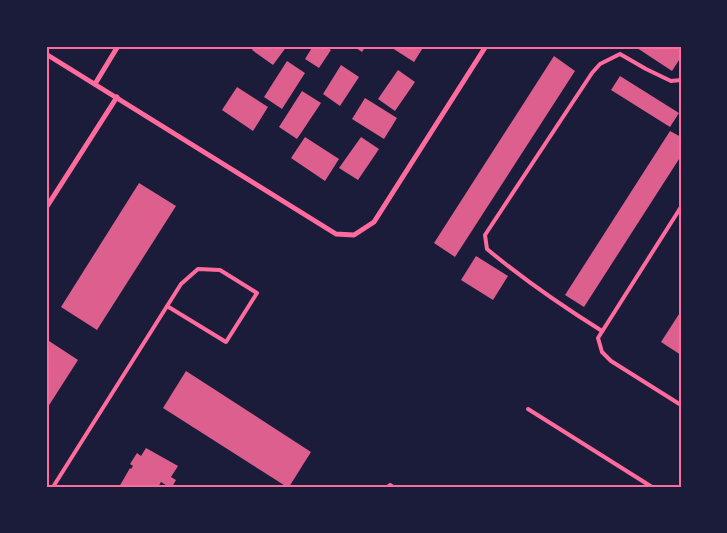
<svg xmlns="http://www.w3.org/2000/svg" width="727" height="533" viewBox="0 0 727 533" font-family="'IBM Plex Sans',sans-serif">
<rect width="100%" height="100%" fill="#1b1b3a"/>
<!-- building -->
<g fill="#dd5f8e">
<path d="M 255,46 L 287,46 L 273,65 L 252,50 Z"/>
<path d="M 313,46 L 325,46 L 331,50 L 319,68 L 305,59 Z"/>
<path d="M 353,46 L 366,46 L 362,52 Z"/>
<path d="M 389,46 L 424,46 L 414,62 Z"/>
<path d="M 634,46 L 681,46 L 681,57 L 672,71 Z"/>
<path d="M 554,56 L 575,71 L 455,257 L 434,243 Z"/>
<path d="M 287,61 L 305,73 L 282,109 L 264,97 Z"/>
<path d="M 341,65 L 359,77 L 340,106 L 323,94 Z"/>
<path d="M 398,70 L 415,82 L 395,111 L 378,99 Z"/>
<path d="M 620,76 L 679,113 L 670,127 L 611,90 Z"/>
<path d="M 237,87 L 268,107 L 253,131 L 222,110 Z"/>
<path d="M 302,91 L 321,103 L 297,139 L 279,127 Z"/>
<path d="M 365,98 L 397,118 L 384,139 L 352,119 Z"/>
<path d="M 670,131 L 681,137 L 681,156 L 584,307 L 565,295 Z"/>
<path d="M 305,137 L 339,159 L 325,181 L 291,158 Z"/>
<path d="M 361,137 L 379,149 L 358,180 L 339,168 Z"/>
<path d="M 139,183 L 176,206 L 97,330 L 61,307 Z"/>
<path d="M 476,256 L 508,276 L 493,300 L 461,280 Z"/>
<path d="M 681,311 L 681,355 L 661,342 Z"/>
<path d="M 46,339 L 78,360 L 46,410 Z"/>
<path d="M 186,371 L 311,452 L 289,487 L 287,487 L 163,408 Z"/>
<path d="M 146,448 L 178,466 L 171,477 L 176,480 L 172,487 L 169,487 L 161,482 L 158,487 L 119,487 L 130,468 L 131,469 L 133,466 L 130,464 L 137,453 L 141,456 Z"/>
</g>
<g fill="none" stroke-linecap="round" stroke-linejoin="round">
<!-- service -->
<g stroke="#ff6b9d" stroke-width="4">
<path d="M 681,207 L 598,338 L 602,352 L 611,361 L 681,405"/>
<path d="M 602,331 C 562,306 523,279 487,249 L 485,235 L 592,73 L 600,64 L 620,54 L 646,69 L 671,81 L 681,80"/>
<path d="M 528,409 L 652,487"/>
<path d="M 53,487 L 181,284 L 198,269 L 220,270 L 257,293 L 226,342 L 167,306"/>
<path d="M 388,487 L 390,485 L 393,487"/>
</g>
<!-- minor -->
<g stroke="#ff6b9d" stroke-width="5">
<path d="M 46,54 L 336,234 L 354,235 L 374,222 L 486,46"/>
<path d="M 95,84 L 118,46"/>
<path d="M 46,208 L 117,97"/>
</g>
</g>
<!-- border -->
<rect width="727" height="533" fill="none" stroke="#1b1b3a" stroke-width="95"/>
<rect x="48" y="48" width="632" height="438" fill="none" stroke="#ff6b9d" stroke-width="2"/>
</svg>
